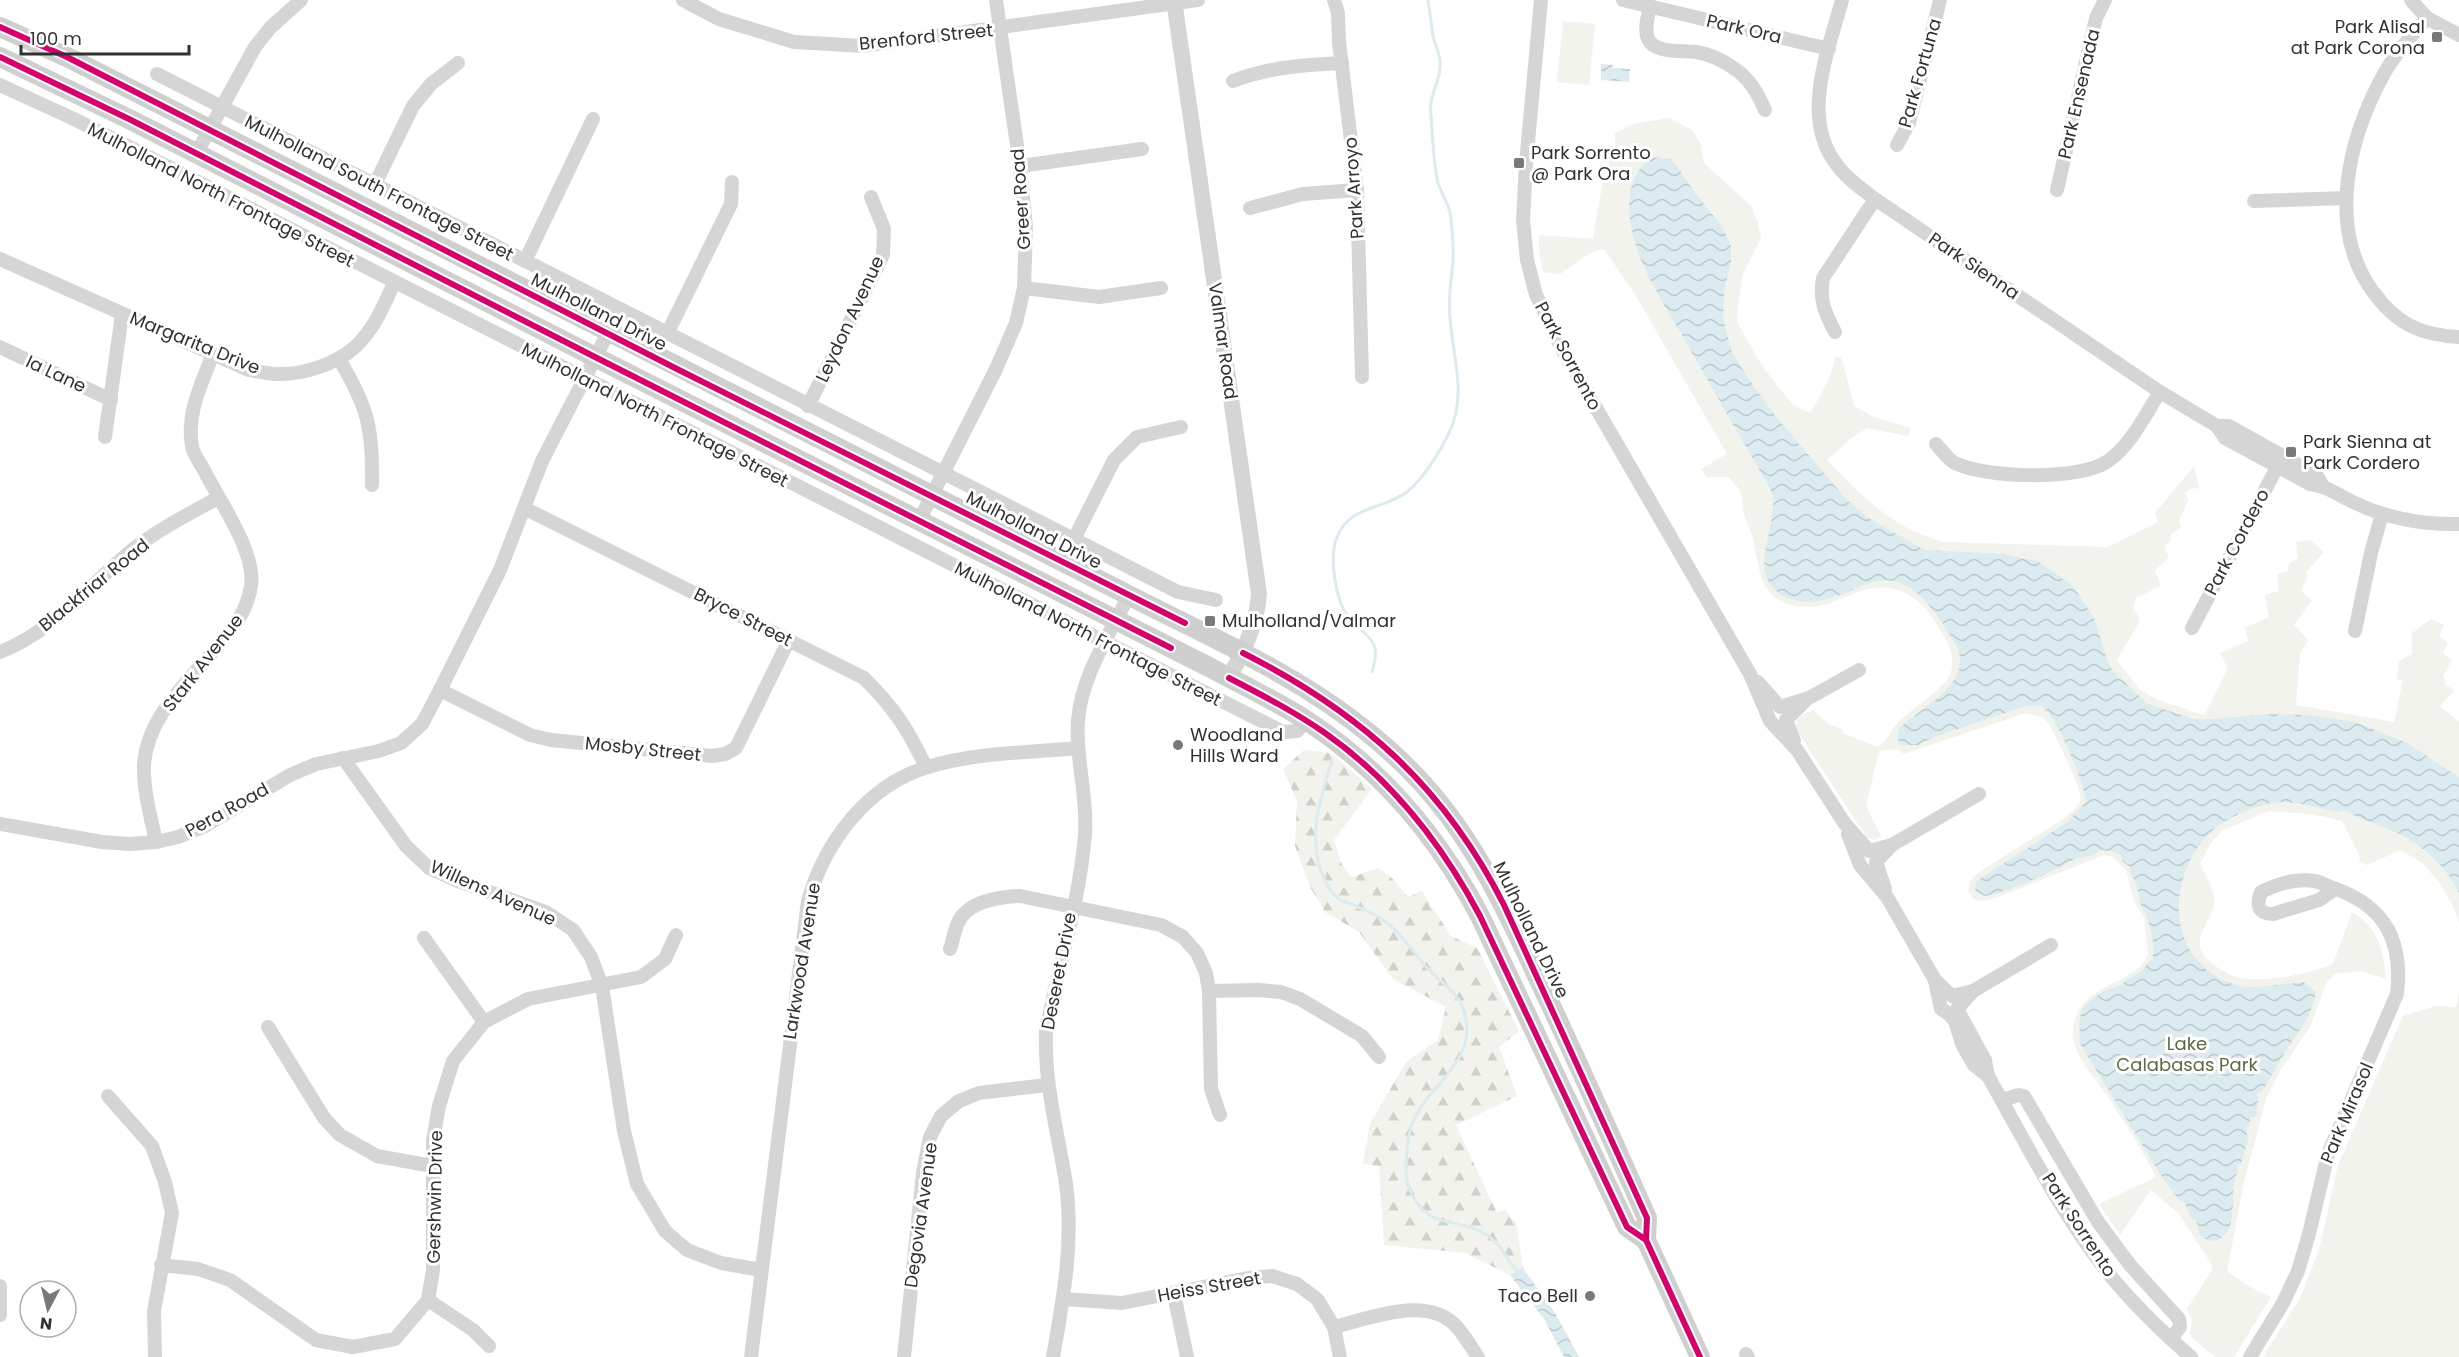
<svg xmlns="http://www.w3.org/2000/svg" width="2459" height="1357" viewBox="0 0 2459 1357" font-family="Poppins,sans-serif">
<defs>
<pattern id="forest-firs" width="22" height="20" patternUnits="userSpaceOnUse" patternTransform="scale(1.5)"><rect width="22" height="20" fill="#f1f3ec"/><path d="M5 1l3.5 6h-7zM16 11l3.5 6h-7z" fill="#cfd1cb"/></pattern>
<pattern id="water-waves" width="16" height="10" patternUnits="userSpaceOnUse" patternTransform="scale(1.5)"><rect width="16" height="10" fill="#dbebf0"/><path d="M0 5q4-4 8 0t8 0" fill="none" stroke="#bccace"/></pattern>
</defs>
<rect width="100%" height="100%" fill="#fff"/>
<!-- forest -->
<path fill="url(#forest-firs)" d="M 1304,750 L 1331,753 L 1372,789 L 1334,840 L 1342,865 L 1352,877 L 1378,868 L 1389,875 L 1408,897 L 1422,891 L 1451,936 L 1477,948 L 1519,1031 L 1499,1047 L 1517,1096 L 1456,1125 L 1497,1213 L 1506,1209 L 1510,1217 L 1516,1222 L 1523,1268 L 1510,1275 L 1465,1253 L 1384,1245 L 1379,1166 L 1363,1164 L 1370,1124 L 1406,1062 L 1438,1040 L 1446,1007 L 1393,979 L 1359,932 L 1325,912 L 1310,887 L 1295,846 L 1297,801 L 1283,769 Z"/>
<!-- park -->
<g fill="#f1f3ec">
<path d="M 1563,21 L 1595,24 L 1589,85 L 1557,82 Z"/>
<path d="M 1669,118 L 1692,130 L 1701,144 L 1704,163 L 1751,206 L 1758,223 L 1761,238 L 1743,274 L 1738,304 L 1737,322 L 1761,364 L 1779,388 L 1793,405 L 1810,413 C 1821,395 1832,377 1835,357 L 1841,356 L 1854,406 L 1874,417 L 1911,428 L 1908,436 L 1867,428 L 1850,439 L 1827,460 L 1858,492 L 1886,515 L 1912,531 L 1943,542 L 2108,547 L 2158,522 L 2155,513 L 2194,466 L 2199,488 L 2190,489 L 2185,493 L 2188,500 L 2179,521 L 2181,527 L 2171,534 L 2170,541 L 2164,546 L 2169,558 L 2155,570 L 2161,586 L 2136,598 L 2133,608 L 2139,618 L 2139,622 L 2117,660 L 2139,689 L 2158,700 L 2204,715 L 2228,669 L 2220,653 L 2248,641 L 2245,628 L 2269,617 L 2265,595 L 2279,591 L 2277,574 L 2288,571 L 2289,563 L 2298,558 L 2296,542 L 2310,540 L 2324,552 L 2306,572 L 2307,578 L 2301,591 L 2312,600 L 2294,625 L 2308,640 L 2300,654 L 2296,705 L 2394,722 L 2403,680 L 2397,679 L 2399,661 L 2412,654 L 2412,633 L 2431,619 L 2444,625 L 2439,637 L 2448,642 L 2443,653 L 2452,660 L 2443,676 L 2446,685 L 2455,690 L 2440,706 L 2459,722 L 2459,924 L 2453,906 L 2439,882 L 2422,863 L 2401,850 L 2367,865 L 2359,862 L 2360,857 L 2342,821 L 2311,814 L 2268,811 L 2222,831 L 2211,843 L 2200,864 C 2205,876 2213,885 2214,898 C 2216,913 2200,927 2200,942 C 2199,954 2208,961 2217,967 C 2222,970 2228,974 2233,976 C 2257,985 2310,974 2333,964 L 2352,912 C 2378,927 2384,950 2386,979 L 2360,971 L 2335,974 L 2327,981 L 2310,1027 L 2280,1071 L 2266,1099 L 2244,1182 L 2227,1271 L 2245,1284 L 2271,1297 L 2234,1357 L 2215,1357 L 2192,1338 L 2190,1333 L 2192,1320 L 2187,1309 L 2212,1270 L 2212,1265 L 2179,1214 L 2151,1190 L 2120,1235 L 2099,1204 L 2156,1177 C 2140,1146 2121,1116 2101,1087 C 2090,1072 2075,1056 2073,1036 C 2072,1022 2078,1008 2088,999 C 2105,983 2140,977 2148,954 L 2144,918 L 2134,901 L 2126,870 L 2113,857 L 2104,855 L 1990,900 C 1980,902 1973,901 1968,891 L 1970,881 L 1978,873 L 2066,817 C 2070,813 2078,808 2080,802 C 2084,789 2056,740 2050,725 L 2043,717 L 2026,713 L 1904,754 L 1897,749 L 1879,751 L 1866,806 L 1881,836 L 1875,840 L 1867,838 L 1797,731 L 1796,724 L 1799,717 L 1813,710 L 1828,724 L 1843,729 L 1842,733 L 1878,747 C 1889,740 1892,727 1901,719 C 1944,684 1974,676 1933,619 C 1923,604 1909,591 1890,588 C 1852,581 1821,626 1776,598 C 1771,595 1767,588 1764,584 C 1758,571 1756,549 1752,535 C 1749,526 1744,518 1743,509 C 1742,503 1743,496 1740,491 C 1737,486 1732,481 1729,477 L 1707,477 L 1701,469 L 1727,454 L 1636,296 L 1604,249 L 1592,252 L 1560,274 L 1543,272 L 1539,251 L 1539,235 L 1593,239 L 1604,175 L 1615,150 L 1615,133 L 1633,124 Z"/>
<path d="M 2459,993 L 2459,1357 L 2263,1357 L 2300,1298 L 2319,1250 L 2338,1165 L 2403,1016 L 2436,1006 L 2456,1007 Z"/>
</g>
<!-- water -->
<g fill="url(#water-waves)">
<path d="M 1601,64 L 1613,65 L 1613,68 L 1630,69 L 1629,82 L 1601,80 Z"/>
<path d="M 1654,157 L 1670,159 L 1676,165 L 1693,190 L 1723,228 L 1731,246 L 1731,262 L 1724,290 L 1723,319 L 1732,352 L 1754,387 L 1777,418 L 1847,500 L 1867,517 L 1924,550 L 2004,554 L 2039,562 L 2073,586 L 2094,618 L 2107,660 L 2113,671 L 2148,704 L 2194,719 L 2213,719 L 2269,714 L 2307,715 L 2355,722 L 2407,743 L 2459,777 L 2459,893 C 2443,860 2414,838 2378,825 C 2366,820 2355,817 2344,810 L 2339,812 C 2317,809 2289,798 2267,804 C 2247,809 2221,820 2207,836 C 2167,880 2166,955 2227,982 C 2250,992 2280,984 2304,982 L 2316,992 C 2313,1013 2302,1026 2291,1043 C 2281,1058 2272,1075 2262,1092 L 2257,1093 L 2258,1104 L 2256,1116 L 2253,1118 L 2250,1117 L 2250,1123 L 2246,1128 L 2248,1140 L 2241,1164 L 2237,1165 L 2238,1172 C 2226,1189 2245,1241 2209,1241 L 2200,1235 L 2196,1220 L 2191,1218 L 2185,1203 L 2179,1200 L 2160,1174 L 2080,1044 C 2079,1014 2077,1006 2107,990 C 2112,988 2117,988 2120,985 C 2127,980 2133,976 2140,972 C 2145,968 2148,962 2153,958 C 2154,935 2150,922 2140,903 C 2138,897 2139,890 2136,884 C 2133,875 2130,878 2130,867 L 2122,861 L 2121,855 L 2110,851 L 2100,850 C 2092,858 2080,856 2071,861 C 2051,872 2006,894 1984,896 L 1975,890 L 1976,883 L 1981,878 L 2066,823 L 2086,802 C 2085,786 2056,712 2041,706 C 2036,704 2028,706 2023,707 L 1934,737 L 1919,745 L 1902,745 L 1897,739 L 1899,729 C 1919,708 1974,684 1957,647 C 1953,639 1947,631 1943,624 C 1928,602 1908,576 1878,581 C 1862,584 1847,593 1831,598 C 1818,602 1805,604 1791,599 C 1784,596 1777,593 1772,587 C 1751,559 1781,520 1771,490 C 1742,441 1714,391 1686,342 C 1667,309 1642,273 1633,235 C 1626,209 1627,171 1654,157 Z"/>
<path d="M 1523,1268 L 1555,1313 L 1579,1357 L 1564,1357 L 1544,1319 L 1510,1275 Z"/>
</g>
<g fill="none" stroke-linecap="round" stroke-linejoin="round">
<!-- stream -->
<g stroke="#dbebf0" stroke-width="3">
<path d="M 1372,672 C 1383,637 1366,639 1348,616 C 1335,600 1329,556 1337,537 C 1350,505 1383,510 1407,492 C 1424,478 1440,452 1449,433 C 1468,394 1452,356 1450,317 C 1448,298 1451,281 1453,262 C 1454,248 1452,231 1451,217 C 1449,204 1442,195 1438,183 C 1433,162 1433,137 1431,115 C 1428,94 1442,81 1440,62 C 1440,54 1435,45 1433,36 C 1431,24 1430,12 1428,0"/>
<path d="M 1332,760 C 1321,798 1308,832 1321,871 C 1324,879 1328,889 1334,895 C 1341,902 1350,903 1358,907 C 1369,911 1381,918 1390,925 C 1406,939 1417,958 1432,973 C 1447,986 1463,998 1466,1019 C 1473,1059 1438,1080 1420,1109 C 1411,1121 1408,1137 1407,1152 C 1406,1164 1405,1177 1409,1188 C 1428,1233 1455,1215 1487,1235 C 1501,1244 1508,1260 1518,1273"/>
</g>
<!-- minor -->
<g stroke="#d5d5d5" stroke-width="14">
<path d="M 683,0 L 719,19 L 794,42 L 863,46 L 1198,0"/>
<path d="M 1334,0 L 1338,13 L 1339,42 L 1357,190 L 1362,377"/>
<path d="M 1541,0 L 1526,164 L 1523,220 L 1527,260 L 1536,295 L 1562,349 L 1750,674 L 1770,721 L 1797,750 L 1845,824 L 1869,851 L 1892,845 L 1979,794"/>
<path d="M 1623,0 L 1829,49"/>
<path d="M 1842,0 C 1828,52 1800,118 1837,165 C 1847,179 1862,189 1875,199 L 2160,392 L 2217,426 L 2225,438 L 2310,484 C 2327,486 2338,495 2353,502 C 2386,518 2423,525 2459,524"/>
<path d="M 2411,0 L 2427,18 L 2459,35"/>
<path d="M 1650,6 C 1648,16 1644,29 1648,39 C 1655,54 1683,50 1696,52 C 1710,54 1724,61 1735,69 C 1750,79 1758,94 1765,110"/>
<path d="M 2427,18 C 2413,35 2396,52 2385,72 C 2349,136 2325,228 2374,293 C 2397,324 2420,335 2459,337"/>
<path d="M 157,74 L 1178,592 L 1216,600"/>
<path d="M 1233,81 C 1270,67 1302,65 1342,63"/>
<path d="M 0,85 L 74,119 L 1283,732 L 1297,731 L 1307,721"/>
<path d="M 1897,145 L 1909,123 L 1940,0"/>
<path d="M 196,154 L 255,47 L 270,28 L 301,0"/>
<path d="M 1020,166 L 1142,149"/>
<path d="M 375,184 L 413,106 L 431,84 L 458,63"/>
<path d="M 2057,190 L 2096,18 L 2105,0"/>
<path d="M 2254,201 L 2346,198"/>
<path d="M 1250,208 L 1303,194 L 1357,190"/>
<path d="M 0,259 L 249,370 C 258,371 268,374 277,374 C 303,375 336,364 355,347 C 374,330 384,305 394,283"/>
<path d="M 525,261 L 593,119"/>
<path d="M 1024,288 L 1099,297 L 1161,288"/>
<path d="M 1835,332 C 1825,313 1819,300 1823,278 L 1875,199"/>
<path d="M 667,334 L 731,204 L 732,182"/>
<path d="M 0,347 L 111,400"/>
<path d="M 339,359 C 368,407 373,428 372,485"/>
<path d="M 808,406 L 883,255 L 884,229 L 871,197"/>
<path d="M 2217,426 L 2229,426 L 2283,456 L 2317,476 L 2323,486"/>
<path d="M 105,437 L 122,314"/>
<path d="M 1936,444 C 1942,450 1948,460 1955,463 C 1985,478 2080,481 2108,461 C 2131,445 2145,415 2160,392"/>
<path d="M 524,508 L 864,678 C 895,709 907,728 926,767"/>
<path d="M 919,521 L 996,369 L 1016,323 L 1024,288 L 1026,227 L 1020,166 L 996,0"/>
<path d="M 1074,539 L 1114,460 L 1137,437 L 1181,427"/>
<path d="M 2192,628 L 2283,456"/>
<path d="M 2355,631 L 2371,553 L 2382,514"/>
<path d="M 0,652 C 49,634 91,584 131,551 C 157,530 189,514 218,498"/>
<path d="M 1758,682 L 1780,707 L 1809,698 L 1859,670"/>
<path d="M 440,690 L 530,735 L 551,740 L 712,756 L 725,754 L 736,748 L 789,640"/>
<path d="M 1794,741 L 1786,720 L 1805,701"/>
<path d="M 343,758 L 406,846 L 429,868 L 455,880 L 546,912 L 573,930 L 591,957 L 602,986 L 624,1131 L 637,1184 L 665,1231 L 687,1250 L 721,1263 L 761,1270"/>
<path d="M 0,824 L 102,842 L 130,844 L 156,842 L 178,837 L 205,826 L 290,775 L 316,764 L 379,751 L 401,743 L 422,724 L 440,690 L 500,570 L 542,461 L 608,333"/>
<path d="M 1848,834 L 1860,865 L 1887,897 L 1935,980 L 1952,996 L 1973,991 L 2051,945"/>
<path d="M 156,842 C 151,817 143,791 144,765 C 147,717 187,683 216,648 C 233,629 247,612 251,586 C 256,551 219,501 204,470 C 200,463 193,454 192,446 C 186,413 202,383 213,354"/>
<path d="M 1885,889 L 1876,862 L 1892,845"/>
<path d="M 424,938 L 484,1022"/>
<path d="M 950,949 C 953,941 954,933 957,925 C 966,901 998,897 1020,896 L 1161,925 L 1183,937 L 1197,953 L 1206,973 L 1209,991 L 1211,1089 L 1220,1115"/>
<path d="M 1935,980 L 1941,1009 L 1949,1014 L 1955,1021 L 1962,1044 L 1974,1065 L 1988,1076"/>
<path d="M 1209,991 L 1259,990 L 1281,992 L 1300,999 L 1362,1036 L 1379,1057"/>
<path d="M 1973,991 L 1957,1009 L 1985,1060 L 1988,1076 C 2025,1141 2059,1210 2105,1269 C 2130,1301 2160,1330 2191,1357"/>
<path d="M 268,1027 L 324,1118 L 340,1135 L 377,1156 L 432,1166"/>
<path d="M 108,1096 L 152,1146 L 165,1182 L 172,1213 L 154,1311 L 155,1357"/>
<path d="M 2002,1100 L 2019,1095 L 2024,1096 L 2098,1222 L 2130,1265 L 2179,1319 L 2180,1327 L 2171,1339"/>
<path d="M 161,1265 L 198,1269 L 230,1280 L 316,1340 L 353,1347 L 395,1339 L 428,1300 L 433,1270 L 433,1141 L 439,1106 L 453,1061 L 484,1022 L 528,999 L 641,977 L 665,959 L 676,935"/>
<path d="M 0,1286 L 0,1315"/>
<path d="M 1174,1294 L 1187,1357"/>
<path d="M 1063,1299 L 1122,1303 L 1248,1278 L 1272,1276 L 1297,1284 L 1317,1299 L 1334,1327 L 1340,1357"/>
<path d="M 428,1300 L 473,1330 L 489,1346"/>
<path d="M 1334,1327 C 1368,1319 1423,1296 1453,1323 C 1463,1332 1470,1346 1478,1357"/>
<path d="M 1746,1354 L 1748,1357"/>
<path d="M 751,1357 L 808,901 C 825,842 867,785 928,767 C 976,752 1029,753 1078,748"/>
<path d="M 904,1357 L 923,1173 L 930,1137 L 941,1116 L 959,1101 L 979,1093 L 1047,1085"/>
<path d="M 1053,1357 C 1063,1300 1074,1243 1066,1184 C 1058,1132 1044,1085 1046,1031 C 1059,967 1080,898 1085,834 C 1088,796 1075,758 1078,721 C 1081,676 1110,634 1129,595"/>
<path d="M 2250,1357 L 2283,1303 L 2298,1271 L 2309,1234 L 2328,1154 L 2397,994 C 2403,942 2386,907 2336,889 C 2329,887 2321,882 2314,881 C 2296,878 2277,884 2261,892 C 2256,905 2258,914 2273,914 L 2319,900 L 2335,889"/>
</g>
<!-- tertiary -->
<path stroke="#d5d5d5" stroke-width="16" d="M 1174,0 L 1259,594 C 1257,625 1243,651 1229,678"/>
<!-- secondary -->
<g stroke="#cfcfcf" stroke-width="20">
<path d="M 0,27 L 67,57 C 337,194 606,333 878,468 C 966,512 1054,557 1142,602 C 1244,653 1345,698 1423,784 C 1479,846 1511,920 1546,995 C 1581,1069 1614,1144 1647,1218 L 1646,1240 L 1700,1357"/>
<path d="M 0,57 L 131,120 L 595,357 L 1209,667 C 1242,685 1277,701 1309,722 C 1383,771 1439,838 1480,916 L 1627,1227 L 1646,1240"/>
</g>
<!-- cycleway casing -->
<g stroke="#fff" stroke-width="10">
<g id="cycleway">
<path d="M 0,27 L 67,57 L 677,369 L 1185,623"/>
<path d="M 0,57 L 131,120 L 595,357 L 1171,648"/>
<path d="M 1243,653 C 1360,712 1444,786 1504,905 L 1647,1218 L 1646,1240 L 1700,1357"/>
<path d="M 1229,678 C 1262,695 1295,712 1325,733 C 1392,780 1442,844 1480,916 L 1627,1227 L 1646,1240"/>
</g>
</g>
<!-- cycleway -->
<use href="#cycleway" stroke="#d6006c" stroke-width="6"/>
</g>
<!-- markers -->
<g fill="#797979" stroke="#fff" stroke-width="2">
<rect x="2431" y="31" width="12" height="12" rx="3"/>
<rect x="1513" y="157" width="12" height="12" rx="3"/>
<rect x="2285" y="446" width="12" height="12" rx="3"/>
<rect x="1204" y="615" width="12" height="12" rx="3"/>
<circle cx="1178" cy="745" r="6"/>
<circle cx="1590" cy="1296" r="6"/>
</g>
<g text-anchor="middle" stroke-width="6" stroke-linejoin="round" paint-order="stroke">
<!-- poi labels -->
<g font-size="18" fill="#313131" stroke="#fff" text-anchor="start">
<text x="2425" y="33" text-anchor="end">Park Alisal<tspan x="2425" dy="21">at Park Corona</tspan></text>
<text x="1531" y="159">Park Sorrento<tspan x="1531" dy="21">@ Park Ora</tspan></text>
<text x="2303" y="448">Park Sienna at<tspan x="2303" dy="21">Park Cordero</tspan></text>
<text x="1222" y="627">Mulholland/Valmar</text>
<text x="1190" y="741">Woodland<tspan x="1190" dy="21">Hills Ward</tspan></text>
<text x="1578" y="1302" text-anchor="end">Taco Bell</text>
</g>
<!-- street labels -->
<g font-size="18" fill="#313131" stroke="#fff">
<text transform="translate(1744 29) rotate(13)" y="6">Park Ora</text>
<text transform="translate(926 37) rotate(-6)" y="6">Brenford Street</text>
<text transform="translate(1920 73) rotate(-74)" y="6">Park Fortuna</text>
<text transform="translate(2079 94) rotate(-77)" y="6">Park Ensenada</text>
<text transform="translate(379 188) rotate(27)" y="6">Mulholland South Frontage Street</text>
<text transform="translate(1354 188) rotate(-94)" y="6">Park Arroyo</text>
<text transform="translate(221 195) rotate(27)" y="6">Mulholland North Frontage Street</text>
<text transform="translate(1021 199) rotate(-94)" y="6">Greer Road</text>
<text transform="translate(1974 266) rotate(34)" y="6">Park Sienna</text>
<text transform="translate(599 312) rotate(27)" y="6">Mulholland Drive</text>
<text transform="translate(850 319) rotate(-65)" y="6">Leydon Avenue</text>
<text transform="translate(1223 341) rotate(82)" y="6">Valmar Road</text>
<text transform="translate(195 343) rotate(22)" y="6">Margarita Drive</text>
<text transform="translate(1568 356) rotate(62)" y="6">Park Sorrento</text>
<text transform="translate(56 374) rotate(25)" y="6">Ia Lane</text>
<text transform="translate(655 415) rotate(27)" y="6">Mulholland North Frontage Street</text>
<text transform="translate(1034 530) rotate(27)" y="6">Mulholland Drive</text>
<text transform="translate(2237 542) rotate(-62)" y="6">Park Cordero</text>
<text transform="translate(94 585) rotate(-39)" y="6">Blackfriar Road</text>
<text transform="translate(743 617) rotate(27)" y="6">Bryce Street</text>
<text transform="translate(1088 634) rotate(27)" y="6">Mulholland North Frontage Street</text>
<text transform="translate(203 663) rotate(-52)" y="6">Stark Avenue</text>
<text transform="translate(643 749) rotate(6)" y="6">Mosby Street</text>
<text transform="translate(227 810) rotate(-29)" y="6">Pera Road</text>
<text transform="translate(493 893) rotate(24)" y="6">Willens Avenue</text>
<text transform="translate(1531 930) rotate(64)" y="6">Mulholland Drive</text>
<text transform="translate(802 961) rotate(-81)" y="6">Larkwood Avenue</text>
<text transform="translate(1059 971) rotate(-79)" y="6">Deseret Drive</text>
<text transform="translate(2347 1113) rotate(-67)" y="6">Park Mirasol</text>
<text transform="translate(435 1197) rotate(-89)" y="6">Gershwin Drive</text>
<text transform="translate(921 1215) rotate(-82)" y="6">Degovia Avenue</text>
<text transform="translate(2079 1225) rotate(57)" y="6">Park Sorrento</text>
<text transform="translate(1209 1287) rotate(-10)" y="6">Heiss Street</text>
</g>
<!-- park labels -->
<g font-size="18" fill="#5a6b40" stroke="#fff">
<text x="2187" y="1050">Lake<tspan x="2187" dy="21">Calabasas Park</tspan></text>
</g>
</g>
<!-- north arrow -->
<g transform="translate(48 1309) rotate(187)"><circle r="28" fill="#ffffff" stroke="#adadad" stroke-width="1.5"/>
<path d="M0-4.5L10 22L0 15L-10 22Z" fill="#797979"/>
<text y="-9" font-size="16" font-weight="bold" text-anchor="middle" fill="#313131">N</text>
</g>
<!-- scale -->
<path d="M21 45v9h168v-9" fill="none" stroke="#313131" stroke-width="3"/>
<text x="30" y="45" font-size="18" fill="#313131" stroke="#ffffff" stroke-width="4.5" paint-order="stroke">100 m</text>
</svg>
